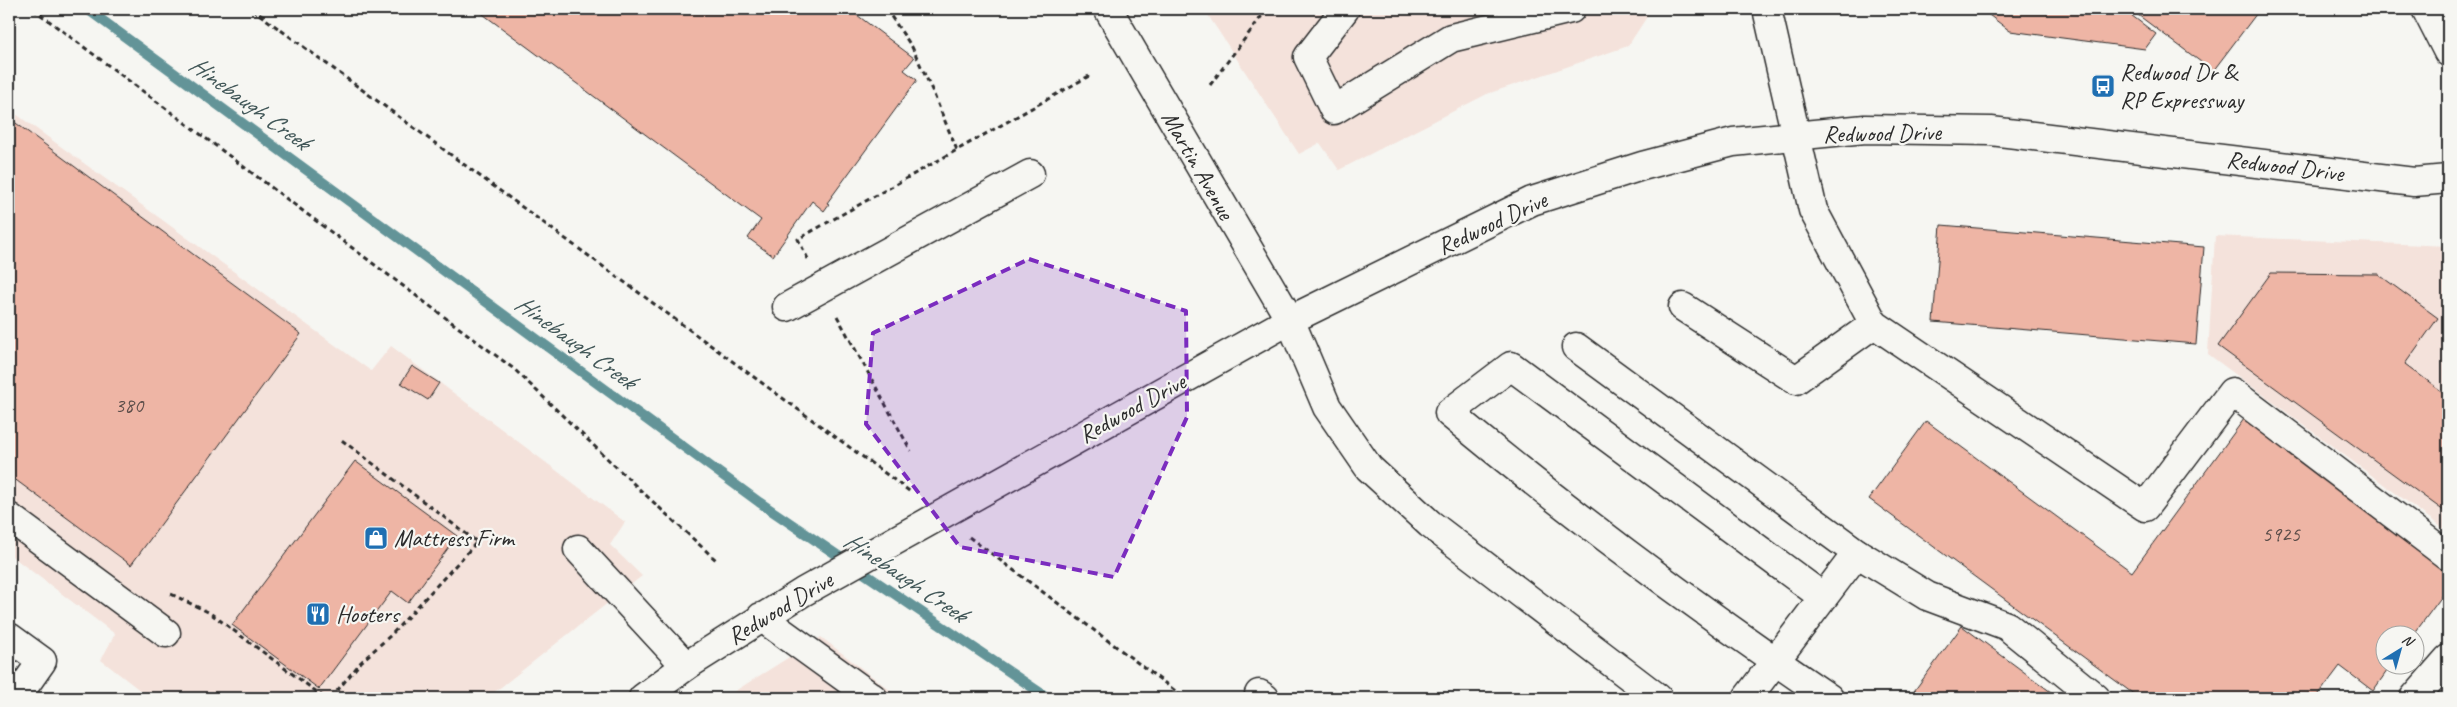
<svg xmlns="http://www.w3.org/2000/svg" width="2457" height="707" viewBox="0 0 2457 707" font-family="Caveat,sans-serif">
<rect width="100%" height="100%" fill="#f6f6f2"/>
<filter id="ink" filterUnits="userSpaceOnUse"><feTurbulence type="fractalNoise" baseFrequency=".02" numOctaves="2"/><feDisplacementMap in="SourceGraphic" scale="10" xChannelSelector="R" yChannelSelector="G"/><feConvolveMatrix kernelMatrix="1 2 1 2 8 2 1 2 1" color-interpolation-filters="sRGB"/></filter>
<g filter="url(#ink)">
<!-- built -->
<g fill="#f4e2db">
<path d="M 1204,9 L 1652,9 L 1628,46 L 1487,94 L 1339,170 L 1320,143 L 1299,154 Z"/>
<path d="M 9,109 L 371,371 L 391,346 L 625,522 L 610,545 L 642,576 L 487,698 L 150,698 L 101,660 L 115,634 L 9,554 Z"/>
<path d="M 2215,236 L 2448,246 L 2448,532 L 2208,354 Z"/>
<path d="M 821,637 L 900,698 L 724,698 Z"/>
</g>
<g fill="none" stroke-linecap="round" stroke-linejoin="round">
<!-- stream -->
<path stroke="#639498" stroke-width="10" d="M 87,9 L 759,502 L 1048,698"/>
</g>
<!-- building -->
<g fill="#eeb5a5" stroke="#2b2b2b">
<path d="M 476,9 L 856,9 L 853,12 L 914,58 L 904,70 L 917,80 L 827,203 L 829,204 L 824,211 L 812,201 L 773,256 L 748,238 L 761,220 Z"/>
<path d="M 1988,9 L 2123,9 L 2156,34 L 2145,49 L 2010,31 L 1985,12 Z"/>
<path d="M 2130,9 L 2260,9 L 2213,71 Z"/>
<path d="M 9,118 L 301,334 L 131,565 L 9,475 Z"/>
<path d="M 1941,225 L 2204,247 L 2196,344 L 1933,322 Z"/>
<path d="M 2271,273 L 2378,274 L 2438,318 L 2405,364 L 2448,396 L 2448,514 L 2218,346 Z"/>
<path d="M 412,366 L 439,383 L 428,400 L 401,383 Z"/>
<path d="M 2244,419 L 2448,569 L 2448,588 L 2414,634 L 2384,634 L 2384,664 L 2392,664 L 2373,691 L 2340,666 L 2316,698 L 2139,698 L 1869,499 L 1926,421 L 2132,572 Z"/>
<path d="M 355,461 L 457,536 L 408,603 L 392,591 L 319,689 L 232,625 Z"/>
<path d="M 1962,626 L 2059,698 L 1909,698 Z"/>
</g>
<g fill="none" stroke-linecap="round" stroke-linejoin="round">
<!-- minor casing -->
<g stroke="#2b2b2b" stroke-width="31">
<g id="minor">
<path d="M 1108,9 L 1290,320 L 1327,407 L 1369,468 L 1430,524 L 1658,698"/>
<path d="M 1345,9 L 1308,57 L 1334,110 L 1451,38 L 1571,9"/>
<path d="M 1767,9 L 1813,210 L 1874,324 L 2145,507 L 2232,392 L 2448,556"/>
<path d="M 2426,9 L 2448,52"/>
<path d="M 787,307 L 1030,174"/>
<path d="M 1683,307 L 1796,380 L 1874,324"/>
<path d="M 1576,347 L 1857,553 L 1747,698"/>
<path d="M 9,517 L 166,633"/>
<path d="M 578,549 L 686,666"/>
<path d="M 1857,553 L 1927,596 L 2007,626 L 2096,698"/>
<path d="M 1823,597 L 1511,366 L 1449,413 C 1571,514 1698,609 1829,698"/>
<path d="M 761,617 L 873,698"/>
<path d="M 9,637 L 42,661 L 16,698"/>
<path d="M 1259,694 L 1265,698"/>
<path d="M 2414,698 L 2448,659"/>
</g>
</g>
<!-- major casing -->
<g stroke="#2b2b2b" stroke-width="31">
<path id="major" d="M 643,698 L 686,666 L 803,592 L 1290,320 L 1532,201 L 1642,166 L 1733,142 L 1865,129 L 1991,131 L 2414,182 L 2448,179"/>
</g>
<!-- path -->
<g stroke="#2b2b2b" stroke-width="3" stroke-dasharray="5 4" stroke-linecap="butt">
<path d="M 33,9 L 514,369 L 637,487 L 716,560"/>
<path d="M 252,9 L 912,493"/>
<path d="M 886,9 L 912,47 L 932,90 L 957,150"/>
<path d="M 1210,85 L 1267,9"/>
<path d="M 808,259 L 798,239 L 1089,76"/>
<path d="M 837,316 L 911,451"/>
<path d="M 9,481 L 15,485"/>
<path d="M 969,537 L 1185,698"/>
<path d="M 171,594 L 210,613 L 325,698"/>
<path d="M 331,698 L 361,662 L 392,634 L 477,542 L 339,438"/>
</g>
<!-- minor -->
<use href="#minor" stroke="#f6f6f2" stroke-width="28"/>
<!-- major -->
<use href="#major" stroke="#f6f6f2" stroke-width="28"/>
</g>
</g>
<!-- marked area -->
<path fill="#7b2cbf" fill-opacity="0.2" stroke="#7b2cbf" stroke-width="4" stroke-dasharray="10 6" stroke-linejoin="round" d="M 1029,259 L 1186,311 L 1187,417 L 1114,577 L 960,547 L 866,424 L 873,333 Z"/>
<!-- icons -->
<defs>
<g id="bus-square" transform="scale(1.25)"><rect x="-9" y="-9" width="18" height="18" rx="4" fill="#1f6fb2" stroke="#f6f6f2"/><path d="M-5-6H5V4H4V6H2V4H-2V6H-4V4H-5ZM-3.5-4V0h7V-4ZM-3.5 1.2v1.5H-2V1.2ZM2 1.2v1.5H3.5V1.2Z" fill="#fff"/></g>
<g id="shop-square" transform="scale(1.25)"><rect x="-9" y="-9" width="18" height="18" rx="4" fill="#1f6fb2" stroke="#f6f6f2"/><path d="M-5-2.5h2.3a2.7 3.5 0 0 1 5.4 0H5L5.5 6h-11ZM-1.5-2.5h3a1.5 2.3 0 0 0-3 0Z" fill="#fff"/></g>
<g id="restaurant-square" transform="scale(1.25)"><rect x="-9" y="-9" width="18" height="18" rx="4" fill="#1f6fb2" stroke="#f6f6f2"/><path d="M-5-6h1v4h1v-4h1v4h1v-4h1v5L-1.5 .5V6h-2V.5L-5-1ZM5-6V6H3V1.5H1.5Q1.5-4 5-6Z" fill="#fff"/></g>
</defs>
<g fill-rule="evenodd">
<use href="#bus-square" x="2103" y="86"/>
<use href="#shop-square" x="376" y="538"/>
<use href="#restaurant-square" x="318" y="614"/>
</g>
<g text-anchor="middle" stroke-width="4.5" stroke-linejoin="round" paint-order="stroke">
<!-- number labels -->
<g font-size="21" fill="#5c4e4a">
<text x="129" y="412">380</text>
<text x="2281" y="541">5925</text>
</g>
<!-- poi labels -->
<g font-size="24" fill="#2b2b2b" stroke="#f6f6f2" text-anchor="start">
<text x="2120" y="80">Redwood Dr &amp;<tspan x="2120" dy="28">RP Expressway</tspan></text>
<text x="394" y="546">Mattress Firm</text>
<text x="336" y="622">Hooters</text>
</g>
<!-- street labels -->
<g font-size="24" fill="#2b2b2b" stroke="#f6f6f2">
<text transform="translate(1882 133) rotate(-1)" y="8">Redwood Drive</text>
<text transform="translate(1198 165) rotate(60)" y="8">Martin Avenue</text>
<text transform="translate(2285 166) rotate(7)" y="8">Redwood Drive</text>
<text transform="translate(1492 223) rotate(-25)" y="8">Redwood Drive</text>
<text transform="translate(1132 408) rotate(-29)" y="8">Redwood Drive</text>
<text transform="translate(780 608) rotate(-31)" y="8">Redwood Drive</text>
</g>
<!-- water labels -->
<g font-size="25" font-style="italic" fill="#425758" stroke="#f6f6f2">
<text transform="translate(250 102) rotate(36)" y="9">Hinebaugh Creek</text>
<text transform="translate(576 341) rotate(36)" y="9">Hinebaugh Creek</text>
<text transform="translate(906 576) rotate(34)" y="9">Hinebaugh Creek</text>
</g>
</g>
<!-- margin -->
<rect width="2457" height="707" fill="none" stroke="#f6f6f2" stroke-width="30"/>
<rect x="15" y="15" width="2427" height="677" fill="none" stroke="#2b2b2b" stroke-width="2" filter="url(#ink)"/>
<!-- north arrow -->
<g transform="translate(2400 650) rotate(37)"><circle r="24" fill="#f6f6f2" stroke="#a5a5a2"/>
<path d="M0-4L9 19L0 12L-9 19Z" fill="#1f6fb2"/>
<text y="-8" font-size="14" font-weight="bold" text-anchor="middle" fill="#2b2b2b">N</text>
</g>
</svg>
